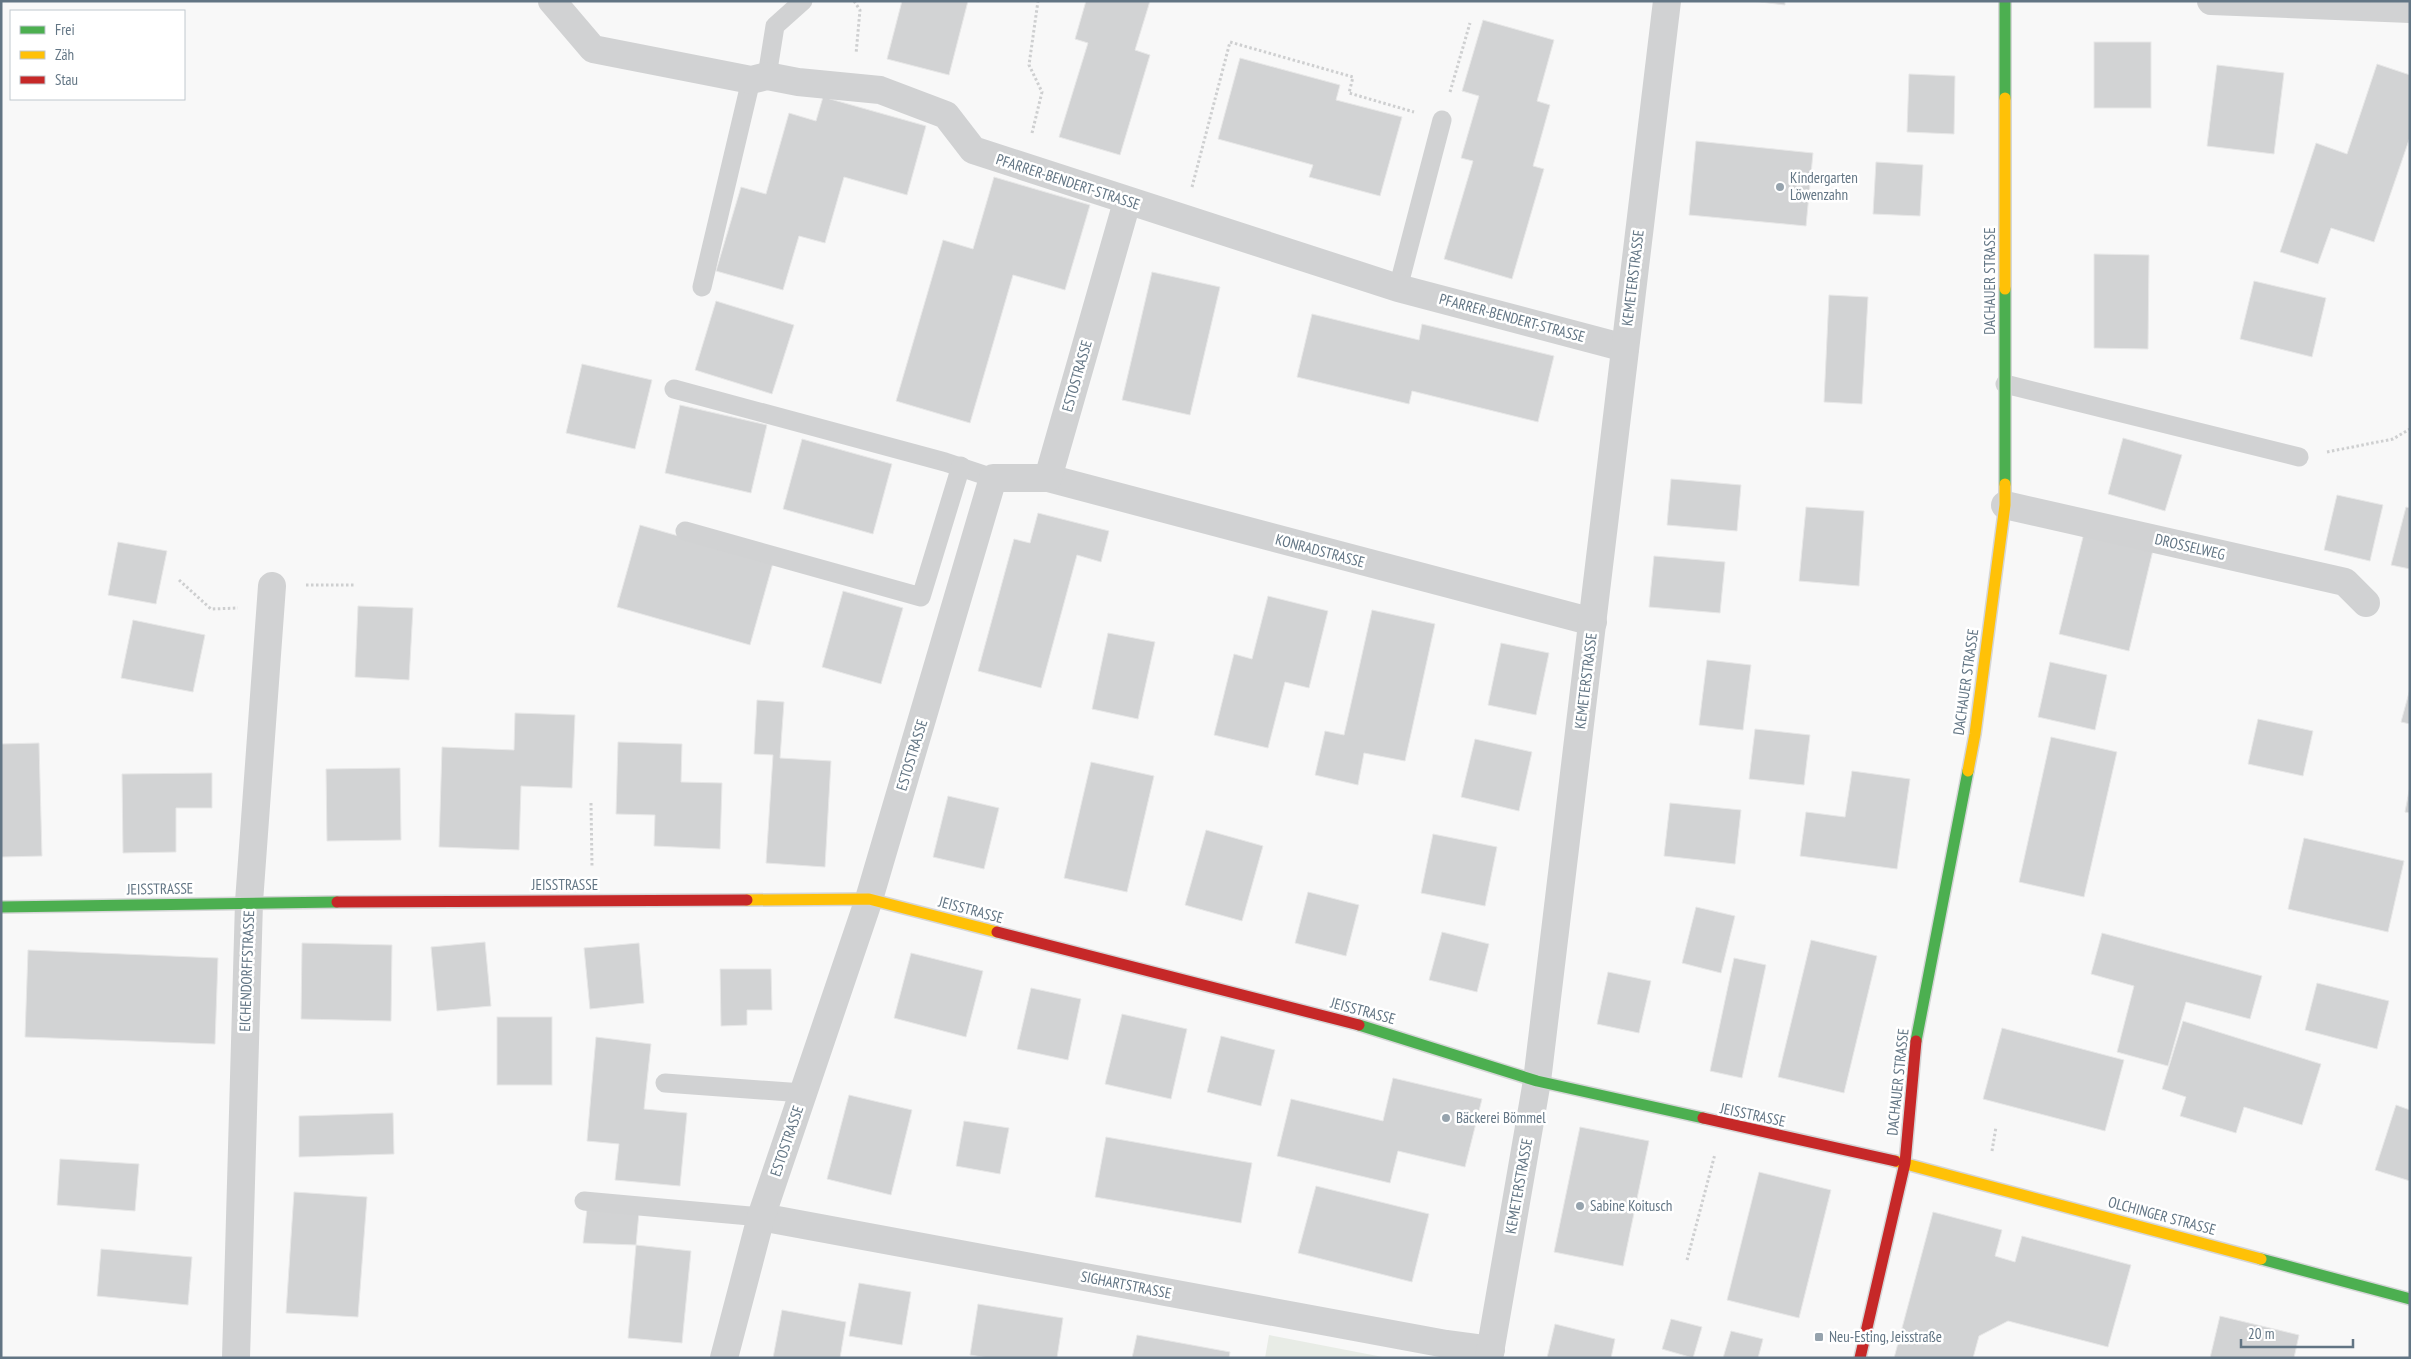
<svg xmlns="http://www.w3.org/2000/svg" width="2411" height="1359" viewBox="0 0 2411 1359" font-family="'PT Sans Narrow',sans-serif">
<rect width="100%" height="100%" fill="#f8f8f8"/>
<!-- green -->
<path fill="#e8ece6" d="M 1269,1335 L 1388,1358 L 1265,1358 Z"/>
<!-- building -->
<g fill="#d2d3d4" stroke="#e8e8e8">
<path d="M 902,1 L 968,1 L 949,75 L 887,59 Z"/>
<path d="M 1086,1 L 1150,1 L 1135,50 L 1150,55 L 1120,155 L 1059,137 L 1088,43 L 1075,39 Z"/>
<path d="M 1752,1 L 1785,1 L 1785,5 Z"/>
<path d="M 1483,20 L 1554,40 L 1537,101 L 1550,105 L 1533,166 L 1544,169 L 1512,279 L 1444,259 L 1473,161 L 1461,158 L 1479,96 L 1462,91 Z"/>
<rect x="2094" y="42" width="57" height="66"/>
<path d="M 1240,58 L 1340,85 L 1336,100 L 1402,117 L 1380,196 L 1309,177 L 1313,165 L 1218,139 Z"/>
<path d="M 2377,64 L 2410,75 L 2410,137 L 2374,242 L 2331,228 L 2318,264 L 2280,252 L 2316,143 L 2347,154 Z"/>
<path d="M 2217,65 L 2284,73 L 2274,154 L 2207,146 Z"/>
<path d="M 1909,74 L 1955,76 L 1954,134 L 1907,132 Z"/>
<path d="M 823,97 L 926,126 L 907,195 L 844,177 L 825,243 L 799,236 L 783,290 L 716,271 L 741,187 L 766,194 L 789,113 L 816,121 Z"/>
<path d="M 1696,141 L 1813,153 L 1806,226 L 1689,215 Z"/>
<path d="M 1876,162 L 1923,165 L 1920,216 L 1873,214 Z"/>
<path d="M 994,177 L 1090,205 L 1065,290 L 1013,275 L 970,423 L 896,401 L 943,240 L 973,249 Z"/>
<path d="M 2094,254 L 2149,255 L 2148,349 L 2094,348 Z"/>
<path d="M 1152,272 L 1220,287 L 1190,415 L 1122,400 Z"/>
<path d="M 2254,281 L 2326,298 L 2312,357 L 2240,339 Z"/>
<path d="M 1829,295 L 1868,297 L 1862,404 L 1824,402 Z"/>
<path d="M 716,301 L 794,325 L 772,394 L 695,370 Z"/>
<path d="M 1312,314 L 1419,340 L 1422,324 L 1554,356 L 1538,422 L 1412,391 L 1409,404 L 1297,377 Z"/>
<path d="M 582,364 L 652,380 L 635,449 L 566,433 Z"/>
<path d="M 680,405 L 767,425 L 751,493 L 665,473 Z"/>
<path d="M 2123,438 L 2182,455 L 2165,511 L 2108,494 Z"/>
<path d="M 802,439 L 892,464 L 873,534 L 783,509 Z"/>
<path d="M 1671,479 L 1741,485 L 1737,531 L 1667,525 Z"/>
<path d="M 2337,495 L 2383,505 L 2370,561 L 2324,550 Z"/>
<path d="M 1806,507 L 1864,511 L 1859,586 L 1799,581 Z"/>
<path d="M 2406,507 L 2410,508 L 2410,569 L 2391,565 Z"/>
<path d="M 1038,513 L 1109,531 L 1101,562 L 1077,555 L 1041,688 L 978,671 L 1014,539 L 1030,543 Z"/>
<path d="M 640,525 L 773,563 L 750,645 L 617,607 Z"/>
<path d="M 2084,533 L 2153,550 L 2129,651 L 2059,634 Z"/>
<path d="M 118,542 L 167,551 L 156,604 L 108,595 Z"/>
<path d="M 1654,556 L 1725,562 L 1720,613 L 1649,607 Z"/>
<path d="M 843,591 L 903,608 L 881,684 L 822,667 Z"/>
<path d="M 1268,596 L 1328,611 L 1309,688 L 1285,682 L 1268,748 L 1214,735 L 1234,654 L 1252,659 Z"/>
<path d="M 358,606 L 413,608 L 409,680 L 355,677 Z"/>
<path d="M 1372,610 L 1435,624 L 1405,761 L 1364,753 L 1358,785 L 1315,775 L 1325,731 L 1344,735 Z"/>
<path d="M 133,620 L 205,635 L 193,692 L 121,678 Z"/>
<path d="M 1108,633 L 1155,642 L 1138,719 L 1092,709 Z"/>
<path d="M 1501,643 L 1549,653 L 1536,715 L 1488,705 Z"/>
<path d="M 1707,660 L 1751,665 L 1743,730 L 1699,725 Z"/>
<path d="M 2050,662 L 2107,675 L 2095,730 L 2038,717 Z"/>
<path d="M 2410,689 L 2410,724 L 2401,722 Z"/>
<path d="M 757,700 L 784,702 L 780,758 L 831,761 L 825,867 L 766,863 L 773,755 L 754,754 Z"/>
<path d="M 515,713 L 575,715 L 572,788 L 521,786 L 519,850 L 439,847 L 442,747 L 514,750 Z"/>
<path d="M 2258,719 L 2313,731 L 2303,776 L 2248,764 Z"/>
<path d="M 1755,729 L 1810,735 L 1804,785 L 1749,779 Z"/>
<path d="M 2051,737 L 2117,752 L 2084,897 L 2019,882 Z"/>
<path d="M 1475,739 L 1532,752 L 1519,811 L 1461,797 Z"/>
<path d="M 618,742 L 682,744 L 681,782 L 722,783 L 720,849 L 654,846 L 655,815 L 616,814 Z"/>
<path d="M 39,743 L 42,856 L 1,857 L 1,744 Z"/>
<path d="M 1091,762 L 1154,776 L 1127,892 L 1064,878 Z"/>
<path d="M 400,768 L 401,840 L 327,841 L 326,769 Z"/>
<path d="M 1852,771 L 1910,779 L 1897,869 L 1800,856 L 1806,812 L 1845,817 Z"/>
<path d="M 212,773 L 212,808 L 176,808 L 176,852 L 123,853 L 122,774 Z"/>
<path d="M 2410,786 L 2410,813 L 2405,812 Z"/>
<path d="M 948,796 L 999,808 L 984,869 L 933,857 Z"/>
<path d="M 1670,803 L 1741,810 L 1735,864 L 1664,856 Z"/>
<path d="M 1206,830 L 1263,846 L 1242,921 L 1185,905 Z"/>
<path d="M 1433,834 L 1497,847 L 1485,906 L 1421,893 Z"/>
<path d="M 2304,838 L 2404,861 L 2388,932 L 2288,909 Z"/>
<path d="M 1308,892 L 1359,905 L 1346,956 L 1295,943 Z"/>
<path d="M 1696,907 L 1735,916 L 1721,973 L 1682,963 Z"/>
<path d="M 1442,932 L 1489,944 L 1477,992 L 1429,980 Z"/>
<path d="M 2102,933 L 2262,976 L 2250,1019 L 2186,1002 L 2168,1066 L 2117,1052 L 2134,986 L 2091,974 Z"/>
<path d="M 1811,940 L 1877,956 L 1844,1093 L 1778,1077 Z"/>
<path d="M 485,942 L 491,1006 L 437,1011 L 431,947 Z"/>
<path d="M 302,943 L 392,945 L 391,1021 L 301,1019 Z"/>
<path d="M 639,943 L 644,1003 L 590,1009 L 584,948 Z"/>
<path d="M 28,950 L 218,958 L 215,1044 L 25,1037 Z"/>
<path d="M 911,953 L 983,971 L 966,1037 L 894,1018 Z"/>
<path d="M 1734,958 L 1766,965 L 1742,1078 L 1710,1071 Z"/>
<path d="M 720,969 L 771,969 L 772,1010 L 747,1010 L 747,1025 L 721,1026 Z"/>
<path d="M 1608,972 L 1651,981 L 1639,1033 L 1597,1024 Z"/>
<path d="M 2317,983 L 2389,1001 L 2377,1049 L 2305,1030 Z"/>
<path d="M 1031,988 L 1081,999 L 1068,1060 L 1017,1049 Z"/>
<path d="M 1122,1014 L 1187,1029 L 1171,1099 L 1105,1084 Z"/>
<rect x="497" y="1017" width="55" height="68"/>
<path d="M 2183,1021 L 2321,1064 L 2302,1125 L 2244,1107 L 2236,1133 L 2180,1116 L 2186,1097 L 2162,1089 Z"/>
<path d="M 2002,1028 L 2124,1060 L 2105,1131 L 1983,1099 Z"/>
<path d="M 1221,1036 L 1275,1050 L 1261,1106 L 1207,1092 Z"/>
<path d="M 596,1037 L 651,1044 L 644,1109 L 687,1113 L 680,1186 L 615,1180 L 619,1144 L 587,1141 Z"/>
<path d="M 1393,1078 L 1482,1099 L 1465,1167 L 1398,1151 L 1390,1183 L 1277,1156 L 1291,1099 L 1383,1121 Z"/>
<path d="M 849,1095 L 912,1110 L 891,1195 L 827,1179 Z"/>
<path d="M 2396,1105 L 2410,1110 L 2410,1181 L 2375,1170 Z"/>
<path d="M 393,1113 L 394,1154 L 299,1157 L 299,1116 Z"/>
<path d="M 964,1121 L 1009,1128 L 1000,1174 L 956,1166 Z"/>
<path d="M 1580,1127 L 1649,1141 L 1623,1266 L 1554,1252 Z"/>
<path d="M 1106,1137 L 1252,1163 L 1241,1223 L 1095,1197 Z"/>
<path d="M 60,1159 L 139,1164 L 135,1211 L 57,1205 Z"/>
<path d="M 1759,1172 L 1831,1190 L 1799,1318 L 1727,1300 Z"/>
<path d="M 1316,1186 L 1429,1214 L 1412,1282 L 1298,1253 Z"/>
<path d="M 294,1192 L 367,1197 L 358,1317 L 286,1313 Z"/>
<path d="M 587,1209 L 639,1212 L 636,1245 L 583,1243 Z"/>
<path d="M 1933,1212 L 2002,1230 L 1995,1256 L 2015,1262 L 2022,1236 L 2131,1265 L 2108,1347 L 2008,1321 L 1979,1336 L 1973,1358 L 1894,1358 Z"/>
<path d="M 636,1245 L 691,1251 L 682,1343 L 628,1338 Z"/>
<path d="M 101,1249 L 192,1257 L 188,1305 L 97,1296 Z"/>
<path d="M 859,1283 L 911,1292 L 902,1345 L 849,1336 Z"/>
<path d="M 978,1304 L 1063,1318 L 1057,1358 L 989,1358 L 970,1355 Z"/>
<path d="M 782,1310 L 846,1322 L 840,1358 L 773,1358 Z"/>
<path d="M 2220,1316 L 2299,1335 L 2294,1358 L 2210,1358 Z"/>
<path d="M 1671,1319 L 1702,1327 L 1693,1358 L 1662,1349 Z"/>
<path d="M 1555,1324 L 1615,1339 L 1611,1358 L 1547,1358 Z"/>
<path d="M 1731,1331 L 1763,1339 L 1758,1358 L 1723,1358 Z"/>
<path d="M 1137,1335 L 1230,1352 L 1229,1358 L 1132,1358 Z"/>
</g>
<g fill="none" stroke-linecap="round" stroke-linejoin="round">
<!-- fast casing -->
<g stroke="#d5d6d7" stroke-width="14">
<g id="fast">
<path d="M 2005,1 L 2005,98"/>
<path d="M 2005,289 L 2005,484"/>
<path d="M 1,907 L 337,902"/>
<path d="M 1359,1025 L 1537,1081 L 1703,1118"/>
<path d="M 1916,1041 L 1968,771"/>
<path d="M 2261,1259 L 2410,1299"/>
</g>
</g>
<!-- slow casing -->
<g stroke="#d5d6d7" stroke-width="14">
<g id="slow">
<path d="M 2005,98 L 2005,289"/>
<path d="M 1968,771 L 1975,734 L 2005,505 L 2005,484"/>
<path d="M 747,900 L 869,899 L 997,932"/>
<path d="M 1895,1161 L 2261,1259"/>
</g>
</g>
<!-- jam casing -->
<g stroke="#d5d6d7" stroke-width="14">
<g id="jam">
<path d="M 337,902 L 747,900"/>
<path d="M 997,932 L 1359,1025"/>
<path d="M 1703,1118 L 1895,1161"/>
<path d="M 1860,1358 L 1905,1163 L 1916,1041"/>
</g>
</g>
<!-- path -->
<g stroke="#cecfd0" stroke-width="3" stroke-dasharray="2.5 2.5" stroke-linecap="butt">
<path d="M 854,1 L 860,10 L 856,54"/>
<path d="M 1450,92 L 1470,23"/>
<path d="M 1032,133 L 1042,92 L 1029,65 L 1038,1"/>
<path d="M 1192,187 L 1230,42 L 1353,77 L 1349,93 L 1414,112"/>
<path d="M 2327,452 L 2393,439 L 2410,429"/>
<path d="M 179,580 L 211,609 L 238,608"/>
<path d="M 306,585 L 355,585"/>
<path d="M 591,803 L 592,867"/>
<path d="M 1992,1151 L 1996,1127"/>
<path d="M 1687,1260 L 1715,1154"/>
</g>
<!-- lane -->
<g stroke="#d1d2d3" stroke-width="19">
<path d="M 767,76 L 775,26 L 803,1"/>
<path d="M 702,287 L 751,80"/>
<path d="M 1398,288 L 1442,120"/>
<path d="M 2005,384 L 2299,457"/>
<path d="M 674,389 L 945,462 L 993,478"/>
<path d="M 685,531 L 921,597 L 961,466"/>
<path d="M 665,1083 L 803,1093"/>
<path d="M 584,1201 L 761,1217"/>
</g>
<!-- street -->
<g stroke="#d1d2d3" stroke-width="28">
<path d="M 552,1 L 593,49 L 751,80 L 767,76 L 798,82 L 880,90 L 946,115 L 973,150 L 1398,288 L 1625,348"/>
<path d="M 2211,1 L 2410,9"/>
<path d="M 1048,478 L 1593,622"/>
<path d="M 2005,505 L 2345,582 L 2366,603"/>
<path d="M 761,1217 L 1446,1344 L 1491,1350"/>
<path d="M 236,1358 L 249,902 L 272,586"/>
<path d="M 724,1358 L 761,1217 L 869,899 L 993,478 L 1048,478 L 1127,202"/>
<path d="M 1489,1358 L 1537,1081 L 1667,1"/>
</g>
<!-- fast -->
<use href="#fast" stroke="#4caf50" stroke-width="11"/>
<!-- slow -->
<use href="#slow" stroke="#ffc107" stroke-width="11"/>
<!-- jam -->
<use href="#jam" stroke="#c62828" stroke-width="11"/>
</g>
<!-- markers -->
<g fill="#96a3ad" stroke="#fff" stroke-width="2">
<circle cx="1780" cy="187" r="5"/>
<circle cx="1446" cy="1118" r="5"/>
<circle cx="1580" cy="1206" r="5"/>
<rect x="1814" y="1332" width="10" height="10" rx="2.5"/>
</g>
<g text-anchor="middle" stroke-width="5" stroke-linejoin="round" paint-order="stroke">
<!-- poi labels -->
<g font-size="15" fill="#627584" stroke="#fff" text-anchor="start">
<text x="1790" y="183">Kindergarten<tspan x="1790" dy="17">Löwenzahn</tspan></text>
<text x="1456" y="1123">Bäckerei Bömmel</text>
<text x="1590" y="1211">Sabine Koitusch</text>
<text x="1829" y="1342">Neu-Esting, Jeisstraße</text>
</g>
<!-- street labels -->
<g font-size="15" fill="#627584" stroke="#fff">
<text transform="translate(1068 182) rotate(18)" y="5">PFARRER-BENDERT-STRASSE</text>
<text transform="translate(1633 278) rotate(-83)" y="5">KEMETERSTRASSE</text>
<text transform="translate(1990 281) rotate(-90)" y="5">DACHAUER STRASSE</text>
<text transform="translate(1512 318) rotate(15)" y="5">PFARRER-BENDERT-STRASSE</text>
<text transform="translate(1077 376) rotate(-74)" y="5">ESTOSTRASSE</text>
<text transform="translate(2190 547) rotate(13)" y="5">DROSSELWEG</text>
<text transform="translate(1320 551) rotate(15)" y="5">KONRADSTRASSE</text>
<text transform="translate(1586 681) rotate(-83)" y="5">KEMETERSTRASSE</text>
<text transform="translate(1966 682) rotate(-82)" y="5">DACHAUER STRASSE</text>
<text transform="translate(912 755) rotate(-73)" y="5">ESTOSTRASSE</text>
<text x="565" y="890">JEISSTRASSE</text>
<text transform="translate(160 889) rotate(-1)" y="5">JEISSTRASSE</text>
<text transform="translate(971 910) rotate(15)" y="5">JEISSTRASSE</text>
<text transform="translate(247 971) rotate(-88)" y="5">EICHENDORFFSTRASSE</text>
<text transform="translate(1363 1011) rotate(15)" y="5">JEISSTRASSE</text>
<text transform="translate(1898 1082) rotate(-84)" y="5">DACHAUER STRASSE</text>
<text transform="translate(1753 1115) rotate(12)" y="5">JEISSTRASSE</text>
<text transform="translate(787 1141) rotate(-71)" y="5">ESTOSTRASSE</text>
<text transform="translate(1519 1186) rotate(-80)" y="5">KEMETERSTRASSE</text>
<text transform="translate(2162 1216) rotate(15)" y="5">OLCHINGER STRASSE</text>
<text transform="translate(1126 1285) rotate(11)" y="5">SIGHARTSTRASSE</text>
</g>
</g>
<!-- border -->
<rect width="2411" height="1359" fill="none" stroke="#627584" stroke-width="5"/>
<!-- legend -->
<rect x="10" y="10" width="175" height="90" fill="#ffffff" stroke="#c0c8ce"/>
<rect x="20" y="26" width="25" height="8" fill="#4caf50" stroke="#c0c8ce"/>
<text x="55" y="35" font-size="15" fill="#627584">Frei</text>
<rect x="20" y="51" width="25" height="8" fill="#ffc107" stroke="#c0c8ce"/>
<text x="55" y="60" font-size="15" fill="#627584">Zäh</text>
<rect x="20" y="76" width="25" height="8" fill="#c62828" stroke="#c0c8ce"/>
<text x="55" y="85" font-size="15" fill="#627584">Stau</text>
<!-- scale -->
<path d="M2241 1339v8h112v-8" fill="none" stroke="#627584" stroke-width="2.5"/>
<text x="2248" y="1339" font-size="15" fill="#627584" stroke="#ffffff" stroke-width="4" paint-order="stroke">20 m</text>
</svg>
